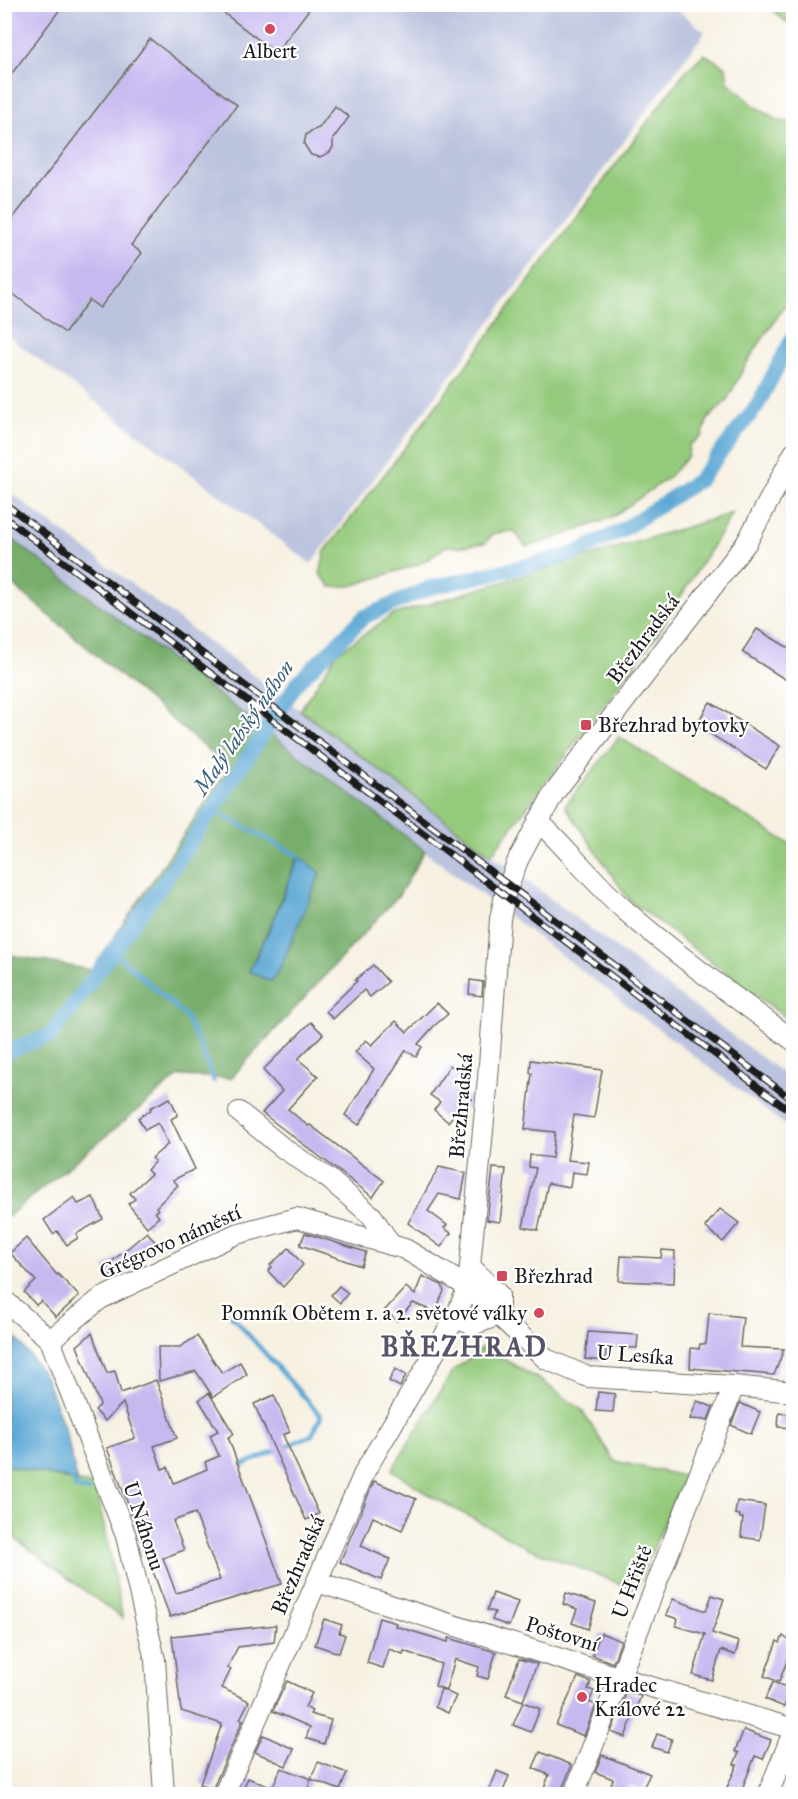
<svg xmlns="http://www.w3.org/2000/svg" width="798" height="1799" viewBox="0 0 798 1799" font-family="'IM FELL Great Primer',serif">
<rect width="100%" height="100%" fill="#fff"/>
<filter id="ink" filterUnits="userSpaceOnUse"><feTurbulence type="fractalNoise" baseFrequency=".0167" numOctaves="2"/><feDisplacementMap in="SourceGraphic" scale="12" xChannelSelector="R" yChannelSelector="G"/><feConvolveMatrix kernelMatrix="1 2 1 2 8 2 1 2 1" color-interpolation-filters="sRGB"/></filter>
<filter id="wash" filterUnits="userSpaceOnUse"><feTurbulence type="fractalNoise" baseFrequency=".008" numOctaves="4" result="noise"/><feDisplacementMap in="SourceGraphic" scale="24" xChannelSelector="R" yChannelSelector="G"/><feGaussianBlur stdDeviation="1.35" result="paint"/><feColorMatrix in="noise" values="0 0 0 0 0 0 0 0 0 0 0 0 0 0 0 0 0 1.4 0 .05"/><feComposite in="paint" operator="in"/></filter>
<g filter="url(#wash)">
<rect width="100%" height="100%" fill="#f7f1e2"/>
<!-- industrial -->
<g fill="#bcc3de">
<path d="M 670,4 L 705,32 L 311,564 L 5,334 L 4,5 Z"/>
<path d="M 4,488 L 793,1081 L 793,1131 L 5,533 Z"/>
</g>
<!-- green -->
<g fill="#94ca7c" stroke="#58734c" stroke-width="1.5">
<path d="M 767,5 L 793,5 L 793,28 Z"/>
<path d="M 704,54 L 726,67 L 728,82 L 756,107 L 777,120 L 793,123 L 794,285 L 790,298 L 747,362 L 727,400 L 708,419 L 702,436 L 689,445 L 688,456 L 669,477 L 611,518 L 550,540 L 526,547 L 514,531 L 494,533 L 485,543 L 458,547 L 446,546 L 430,558 L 416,565 L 351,586 L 331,587 L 320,574 L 325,551 L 401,453 L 683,74 Z"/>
<path d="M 733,513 L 656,636 L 491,855 L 300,710 L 337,653 L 392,615 Z"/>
<path d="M 619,737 L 793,846 L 793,1023 L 629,900 L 565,806 Z"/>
<path d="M 5,1323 L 17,1339 L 5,1377 Z"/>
<path d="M 483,1347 L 540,1380 L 581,1409 L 614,1461 L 684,1476 L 636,1590 L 528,1548 L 431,1496 L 392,1470 L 452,1372 Z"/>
<path d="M 4,1465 L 96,1486 L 123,1619 L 5,1531 Z"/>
</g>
<!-- forest -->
<path fill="#77ae6c" stroke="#4a6544" stroke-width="1.5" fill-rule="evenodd" d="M 4,533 L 425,851 L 399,895 L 231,1078 L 179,1076 L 5,1219 L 5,954 L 92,970 L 229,768 L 5,578 ZM 298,856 L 320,873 L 282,964 L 271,981 L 249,971 L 272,922 Z"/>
<!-- water -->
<g fill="#5ca7d4" stroke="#3c6278" stroke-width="1.5">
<path d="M 299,856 L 320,873 L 282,964 L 271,982 L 249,971 L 273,922 Z"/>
<path d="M 17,1339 L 45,1376 L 66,1433 L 77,1481 L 5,1465 L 5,1377 Z"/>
</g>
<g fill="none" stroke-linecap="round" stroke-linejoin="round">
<!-- stream -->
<g stroke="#5ca7d4" stroke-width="4.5">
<path d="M 211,809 L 299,856"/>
<path d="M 113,951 L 185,1016 L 198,1041 L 214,1081"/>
<path d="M 230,1314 L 321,1416 L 312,1435 L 243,1465"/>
<path d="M 4,1334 L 16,1353"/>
<path d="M 71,1475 L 76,1488 L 89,1491"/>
</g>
<!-- canal -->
<path stroke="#5ca7d4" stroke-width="15" d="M 4,1053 L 51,1035 L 162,885 L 298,682 L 364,617 L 429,588 L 571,555 L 619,532 L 699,480 L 757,406 L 794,335"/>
</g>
<g id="blocks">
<!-- building -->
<g fill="#c7b8f0" fill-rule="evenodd">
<path d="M 4,4 L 64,4 L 4,84 Z"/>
<path d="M 212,4 L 313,4 L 276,53 Z"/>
<path d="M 150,39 L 237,105 L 131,245 L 142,253 L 100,308 L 89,300 L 65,333 L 4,287 L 4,230 Z"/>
<path d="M 335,106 L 349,117 L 333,139 L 333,147 L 330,152 L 320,157 L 311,155 L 304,144 L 306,135 L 311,131 L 319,128 Z"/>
<path d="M 757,629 L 794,651 L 794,685 L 742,652 Z"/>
<path d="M 710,702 L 780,746 L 766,769 L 696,725 Z"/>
<path d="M 373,965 L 388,982 L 370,997 L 364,990 L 333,1019 L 326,1011 L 357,981 L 355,980 Z"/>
<path d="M 470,980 L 483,982 L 482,996 L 469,994 Z"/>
<path d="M 437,1003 L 448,1014 L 434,1026 L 418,1044 L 422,1047 L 416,1057 L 406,1050 L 359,1125 L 345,1115 L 374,1069 L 355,1052 L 366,1040 L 372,1045 L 396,1021 L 407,1032 Z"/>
<path d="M 311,1022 L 323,1034 L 298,1059 L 318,1076 L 288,1109 L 308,1126 L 310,1125 L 384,1181 L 373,1197 L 262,1113 L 282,1091 L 263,1070 Z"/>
<path d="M 531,1060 L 602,1070 L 594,1118 L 574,1115 L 567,1160 L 589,1162 L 587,1174 L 572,1172 L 570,1187 L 548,1183 L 538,1230 L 523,1227 L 536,1168 L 529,1167 L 530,1155 L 552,1158 L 555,1132 L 525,1129 L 532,1073 L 530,1073 Z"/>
<path d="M 450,1065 L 467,1077 L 459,1090 L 472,1099 L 464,1110 L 460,1107 L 448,1122 L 434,1110 L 440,1102 L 430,1095 Z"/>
<path d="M 170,1098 L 178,1115 L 171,1119 L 195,1169 L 173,1180 L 178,1185 L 156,1207 L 158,1210 L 155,1212 L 159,1217 L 147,1227 L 128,1204 L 135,1199 L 130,1193 L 151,1174 L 147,1170 L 155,1161 L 152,1158 L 168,1144 L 158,1123 L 145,1130 L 138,1118 L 151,1110 L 150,1108 Z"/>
<path d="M 439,1167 L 466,1173 L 461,1199 L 439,1194 L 428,1211 L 447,1225 L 444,1228 L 451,1233 L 441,1247 L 408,1223 Z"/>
<path d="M 493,1168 L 506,1169 L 500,1222 L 487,1220 Z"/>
<path d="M 74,1197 L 78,1204 L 93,1197 L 103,1219 L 76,1234 L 78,1238 L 67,1245 L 57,1231 L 53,1234 L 44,1220 Z"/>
<path d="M 720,1209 L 739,1223 L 723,1242 L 705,1227 Z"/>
<path d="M 147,1232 L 156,1243 L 114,1279 L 104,1268 Z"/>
<path d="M 305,1233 L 366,1252 L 361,1266 L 300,1245 Z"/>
<path d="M 26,1238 L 57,1275 L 58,1274 L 79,1296 L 56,1317 L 41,1301 L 36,1305 L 24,1292 L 36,1281 L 10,1253 Z"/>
<path d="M 289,1248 L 303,1265 L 283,1287 L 268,1271 L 272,1267 L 270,1265 Z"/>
<path d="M 662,1250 L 675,1251 L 674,1283 L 619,1281 L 621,1256 L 661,1258 Z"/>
<path d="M 422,1276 L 442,1285 L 444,1291 L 435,1312 L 413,1303 L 397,1321 L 385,1310 L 406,1287 L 415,1295 Z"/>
<path d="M 339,1286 L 348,1293 L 340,1303 L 331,1295 Z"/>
<path d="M 709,1313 L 743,1317 L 740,1347 L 784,1349 L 774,1375 L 690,1368 L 691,1348 L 699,1349 L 700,1344 L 706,1344 Z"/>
<path d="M 588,1332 L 638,1335 L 637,1348 L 607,1347 L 605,1361 L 585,1359 Z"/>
<path d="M 92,1333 L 107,1373 L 115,1371 L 121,1393 L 156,1380 L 177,1438 L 154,1446 L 162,1469 L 168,1467 L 174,1483 L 207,1469 L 205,1462 L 219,1456 L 210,1435 L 218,1431 L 199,1400 L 209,1393 L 234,1434 L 228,1437 L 282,1584 L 170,1617 L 107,1448 L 135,1438 L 123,1403 L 105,1421 L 95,1410 L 100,1405 L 77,1346 ZM 195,1513 L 220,1580 L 176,1593 L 163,1558 L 184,1550 L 173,1521 Z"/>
<path d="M 197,1336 L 222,1373 L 240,1362 L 247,1374 L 213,1397 L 196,1371 L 159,1381 L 158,1347 L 180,1347 Z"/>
<path d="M 395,1369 L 406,1375 L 400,1387 L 389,1381 Z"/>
<path d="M 598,1392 L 615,1394 L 613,1412 L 596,1411 Z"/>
<path d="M 274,1395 L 290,1432 L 283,1435 L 319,1514 L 306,1520 L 254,1404 Z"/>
<path d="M 697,1401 L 713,1407 L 708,1420 L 690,1419 Z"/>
<path d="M 740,1403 L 760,1412 L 751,1434 L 731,1425 Z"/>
<path d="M 779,1413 L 794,1415 L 794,1428 L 778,1427 Z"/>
<path d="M 374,1481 L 416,1499 L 402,1530 L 373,1517 L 361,1546 L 390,1559 L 381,1580 L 340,1562 Z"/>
<path d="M 737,1501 L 765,1505 L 760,1540 L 741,1537 L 743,1518 L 740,1518 L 740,1515 L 735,1514 Z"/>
<path d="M 493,1593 L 518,1602 L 509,1626 L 492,1620 L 495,1612 L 487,1610 Z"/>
<path d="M 566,1593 L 596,1603 L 588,1629 L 572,1623 L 577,1609 L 563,1604 Z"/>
<path d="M 712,1595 L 724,1599 L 712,1633 L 739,1642 L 735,1655 L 721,1650 L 712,1680 L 693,1675 L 705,1634 L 676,1626 L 678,1619 L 666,1615 L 673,1599 L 706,1611 Z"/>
<path d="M 379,1618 L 396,1623 L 395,1626 L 448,1642 L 449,1638 L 496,1652 L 488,1679 L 477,1676 L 479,1667 L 455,1659 L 446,1690 L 435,1686 L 441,1664 L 404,1651 L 403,1654 L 389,1649 L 383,1668 L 367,1663 Z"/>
<path d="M 324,1619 L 342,1625 L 339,1633 L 345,1635 L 339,1653 L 315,1645 Z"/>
<path d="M 276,1625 L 274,1642 L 238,1647 L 227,1668 L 231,1669 L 222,1688 L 249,1701 L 240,1719 L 243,1720 L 213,1788 L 200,1784 L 222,1724 L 181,1711 L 172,1636 Z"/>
<path d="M 601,1633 L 621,1641 L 613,1663 L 592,1655 Z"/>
<path d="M 783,1636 L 794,1644 L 794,1654 L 790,1653 L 779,1682 L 764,1676 L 777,1641 L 780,1643 Z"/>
<path d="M 519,1659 L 537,1664 L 523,1701 L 506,1695 Z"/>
<path d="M 578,1677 L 591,1682 L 588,1689 L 594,1691 L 589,1702 L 596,1705 L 584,1736 L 556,1725 Z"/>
<path d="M 287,1681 L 312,1693 L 305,1707 L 312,1711 L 310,1714 L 331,1720 L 324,1744 L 306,1738 L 310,1727 L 273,1711 Z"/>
<path d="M 773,1682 L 791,1689 L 784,1707 L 765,1699 Z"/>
<path d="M 441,1689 L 456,1696 L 448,1713 L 435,1707 Z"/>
<path d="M 627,1692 L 641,1696 L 625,1737 L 611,1732 Z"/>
<path d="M 523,1702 L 540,1709 L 531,1732 L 513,1725 Z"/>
<path d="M 744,1730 L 771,1740 L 763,1759 L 755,1756 L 740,1794 L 724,1794 L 737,1765 L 734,1764 L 739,1753 L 735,1751 Z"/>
<path d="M 657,1734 L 672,1739 L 667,1752 L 652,1747 Z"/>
<path d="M 263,1735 L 294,1749 L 286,1766 L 255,1752 Z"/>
<path d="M 540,1752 L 572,1765 L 560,1794 L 542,1794 L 549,1775 L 533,1768 Z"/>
<path d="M 602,1755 L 650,1774 L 642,1790 L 628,1785 L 625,1794 L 608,1794 L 613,1779 L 595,1772 Z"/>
<path d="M 318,1762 L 347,1773 L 340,1790 L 311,1779 Z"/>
<path d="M 281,1768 L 311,1779 L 306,1794 L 251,1794 L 242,1791 L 248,1778 L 272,1788 Z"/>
<path d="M 497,1771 L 509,1776 L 502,1794 L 488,1794 Z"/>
</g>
</g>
</g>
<g filter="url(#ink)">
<use href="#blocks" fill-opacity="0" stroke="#696761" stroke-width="1.5"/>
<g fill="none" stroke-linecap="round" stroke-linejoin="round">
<!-- minor casing -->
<g stroke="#696761" stroke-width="22">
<g id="minor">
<path d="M 538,821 C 569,850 595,884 627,912 C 680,958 738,999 794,1041"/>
<path d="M 239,1112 L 283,1148 L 329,1179 L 372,1216 L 391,1245"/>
<path d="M 4,1300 L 50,1340 L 126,1536 L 155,1660 L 164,1794"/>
<path d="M 455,1318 L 473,1325 L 499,1315 L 499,1295 L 470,1266"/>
<path d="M 50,1340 L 100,1299 L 236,1234 L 297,1218 L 405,1249 L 468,1287 L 546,1359 L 588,1377 L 734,1386 L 794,1392"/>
<path d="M 317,1582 L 621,1678 L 794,1729"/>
<path d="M 224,1794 L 365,1471 L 455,1318 L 468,1287 L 488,1078 L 500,919 L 505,895 L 518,860 L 554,793 L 747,542 L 794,453"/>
<path d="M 574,1794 L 734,1386"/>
<path d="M 768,1794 L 794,1730"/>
</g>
</g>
<!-- minor -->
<use href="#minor" stroke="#fff" stroke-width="20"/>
<!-- rail casing -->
<g stroke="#1c1c1c" stroke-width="7">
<g id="rail">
<path d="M 4,503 L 794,1101"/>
<path d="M 4,517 L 794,1114"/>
</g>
</g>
<!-- rail -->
<use href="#rail" stroke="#fff" stroke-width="4.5" stroke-dasharray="14" stroke-linecap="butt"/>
</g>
</g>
<!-- markers -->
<g fill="#d1495b" stroke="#fff" stroke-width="2">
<circle cx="270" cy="29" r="6"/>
<rect x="580" y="719" width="12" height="12" rx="3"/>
<rect x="496" y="1270" width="12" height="12" rx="3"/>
<circle cx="539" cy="1313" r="6"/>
<circle cx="582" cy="1697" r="6"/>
</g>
<g text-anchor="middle" stroke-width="4.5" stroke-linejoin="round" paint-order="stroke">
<!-- poi labels -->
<g font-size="21" fill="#1c1c1c" stroke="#fff" text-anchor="start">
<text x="270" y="58" text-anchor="middle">Albert</text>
<text x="598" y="732">Březhrad bytovky</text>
<text x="514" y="1283">Březhrad</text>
<text x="527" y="1320" text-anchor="end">Pomník Obětem 1. a 2. světové války</text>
<text x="594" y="1692">Hradec<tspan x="594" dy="24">Králové 22</tspan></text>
</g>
<!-- street labels -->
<g font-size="21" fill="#1c1c1c" stroke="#fff">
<text transform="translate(643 639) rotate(-53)" y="7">Březhradská</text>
<text transform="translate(461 1106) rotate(-85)" y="7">Březhradská</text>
<text transform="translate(170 1242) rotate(-24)" y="7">Grégrovo náměstí</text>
<text transform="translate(635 1355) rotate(4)" y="7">U Lesíka</text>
<text transform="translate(144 1526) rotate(72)" y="7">U Náhonu</text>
<text transform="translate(298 1565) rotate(-67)" y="7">Březhradská</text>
<text transform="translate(632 1582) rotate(-69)" y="7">U Hřiště</text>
<text transform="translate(562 1634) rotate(17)" y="7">Poštovní</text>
</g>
<!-- water labels -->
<g font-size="22" font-style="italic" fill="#3c6278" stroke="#fff">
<text transform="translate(243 727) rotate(-55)" y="8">Malý labský náhon</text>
</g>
<!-- district labels -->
<g font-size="27" font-weight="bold" letter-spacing="1.5" fill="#585366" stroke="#fff">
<text x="464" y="1356">BŘEZHRAD</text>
</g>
</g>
<!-- margin -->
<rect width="798" height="1799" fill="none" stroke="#fff" stroke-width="24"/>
</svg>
